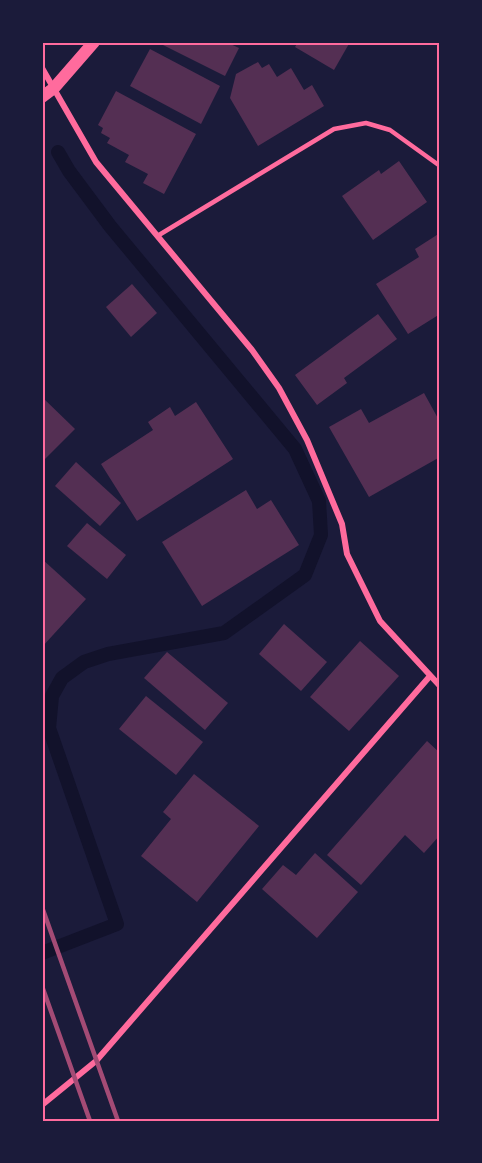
<svg xmlns="http://www.w3.org/2000/svg" width="482" height="1163" viewBox="0 0 482 1163" font-family="'PT Sans Narrow',sans-serif">
<rect width="100%" height="100%" fill="#1b1b3a"/>
<g fill="none" stroke-linecap="round" stroke-linejoin="round">
<!-- stream -->
<path stroke="#12122b" stroke-width="14" d="M 42,953 L 117,924 L 49,728 L 52,696 L 62,678 L 84,662 L 108,654 L 224,633 L 305,575 L 321,535 L 319,501 L 295,449 L 110,226 L 69,171 L 58,152"/>
</g>
<!-- building -->
<g fill="#542f53">
<path d="M 157,42 L 226,42 L 239,48 L 225,76 Z"/>
<path d="M 298,42 L 350,42 L 334,70 L 295,47 Z"/>
<path d="M 150,49 L 220,86 L 201,124 L 130,86 Z"/>
<path d="M 258,62 L 262,68 L 269,64 L 277,77 L 291,68 L 304,90 L 312,85 L 324,106 L 258,146 L 230,98 L 236,74 Z"/>
<path d="M 116,91 L 196,134 L 164,194 L 143,183 L 148,174 L 125,162 L 129,155 L 107,143 L 110,138 L 101,133 L 103,128 L 98,125 Z"/>
<path d="M 399,161 L 427,202 L 373,240 L 342,196 L 379,170 L 381,174 Z"/>
<path d="M 440,233 L 440,314 L 408,334 L 376,284 L 419,257 L 415,249 Z"/>
<path d="M 132,284 L 157,313 L 131,337 L 106,307 Z"/>
<path d="M 378,314 L 397,339 L 344,378 L 347,383 L 317,405 L 295,375 Z"/>
<path d="M 424,393 L 440,422 L 440,457 L 369,497 L 329,427 L 361,409 L 369,423 Z"/>
<path d="M 42,397 L 75,429 L 42,462 Z"/>
<path d="M 196,402 L 233,459 L 137,521 L 101,464 L 153,430 L 148,422 L 170,407 L 175,416 Z"/>
<path d="M 76,462 L 121,503 L 100,526 L 55,486 Z"/>
<path d="M 246,490 L 257,509 L 271,500 L 299,545 L 202,606 L 162,542 Z"/>
<path d="M 87,523 L 126,555 L 107,579 L 67,546 Z"/>
<path d="M 42,559 L 86,599 L 42,647 Z"/>
<path d="M 284,624 L 327,662 L 301,691 L 259,654 Z"/>
<path d="M 360,641 L 399,676 L 349,731 L 310,697 Z"/>
<path d="M 167,652 L 228,703 L 205,730 L 144,678 Z"/>
<path d="M 146,696 L 203,742 L 176,775 L 119,729 Z"/>
<path d="M 427,741 L 440,753 L 440,835 L 424,853 L 405,835 L 361,885 L 327,855 Z"/>
<path d="M 194,774 L 259,826 L 197,902 L 141,856 L 171,819 L 163,812 Z"/>
<path d="M 315,853 L 358,892 L 317,938 L 262,889 L 283,865 L 296,875 Z"/>
</g>
<g fill="none" stroke-linecap="round" stroke-linejoin="round">
<!-- service -->
<path stroke="#ff6b9d" stroke-width="4.5" d="M 159,235 L 334,129 L 366,123 L 390,130 L 440,166"/>
<!-- minor -->
<g stroke="#ff6b9d" stroke-width="6">
<path d="M 42,68 L 96,162 L 252,350 L 279,388 L 307,440 L 342,524 L 347,554 L 380,621 L 440,686"/>
<path d="M 42,1105 L 96,1061 L 430,676"/>
</g>
<!-- secondary -->
<path stroke="#ff6b9d" stroke-width="12" d="M 42,97 L 54,88 L 94,42"/>
<!-- rail -->
<g stroke="#a44b75" stroke-width="4.5">
<path d="M 42,907 L 118,1121"/>
<path d="M 42,986 L 90,1121"/>
</g>
</g>
<!-- border -->
<rect width="482" height="1163" fill="none" stroke="#1b1b3a" stroke-width="87"/>
<rect x="44" y="44" width="394" height="1076" fill="none" stroke="#ff6b9d" stroke-width="2"/>
</svg>
